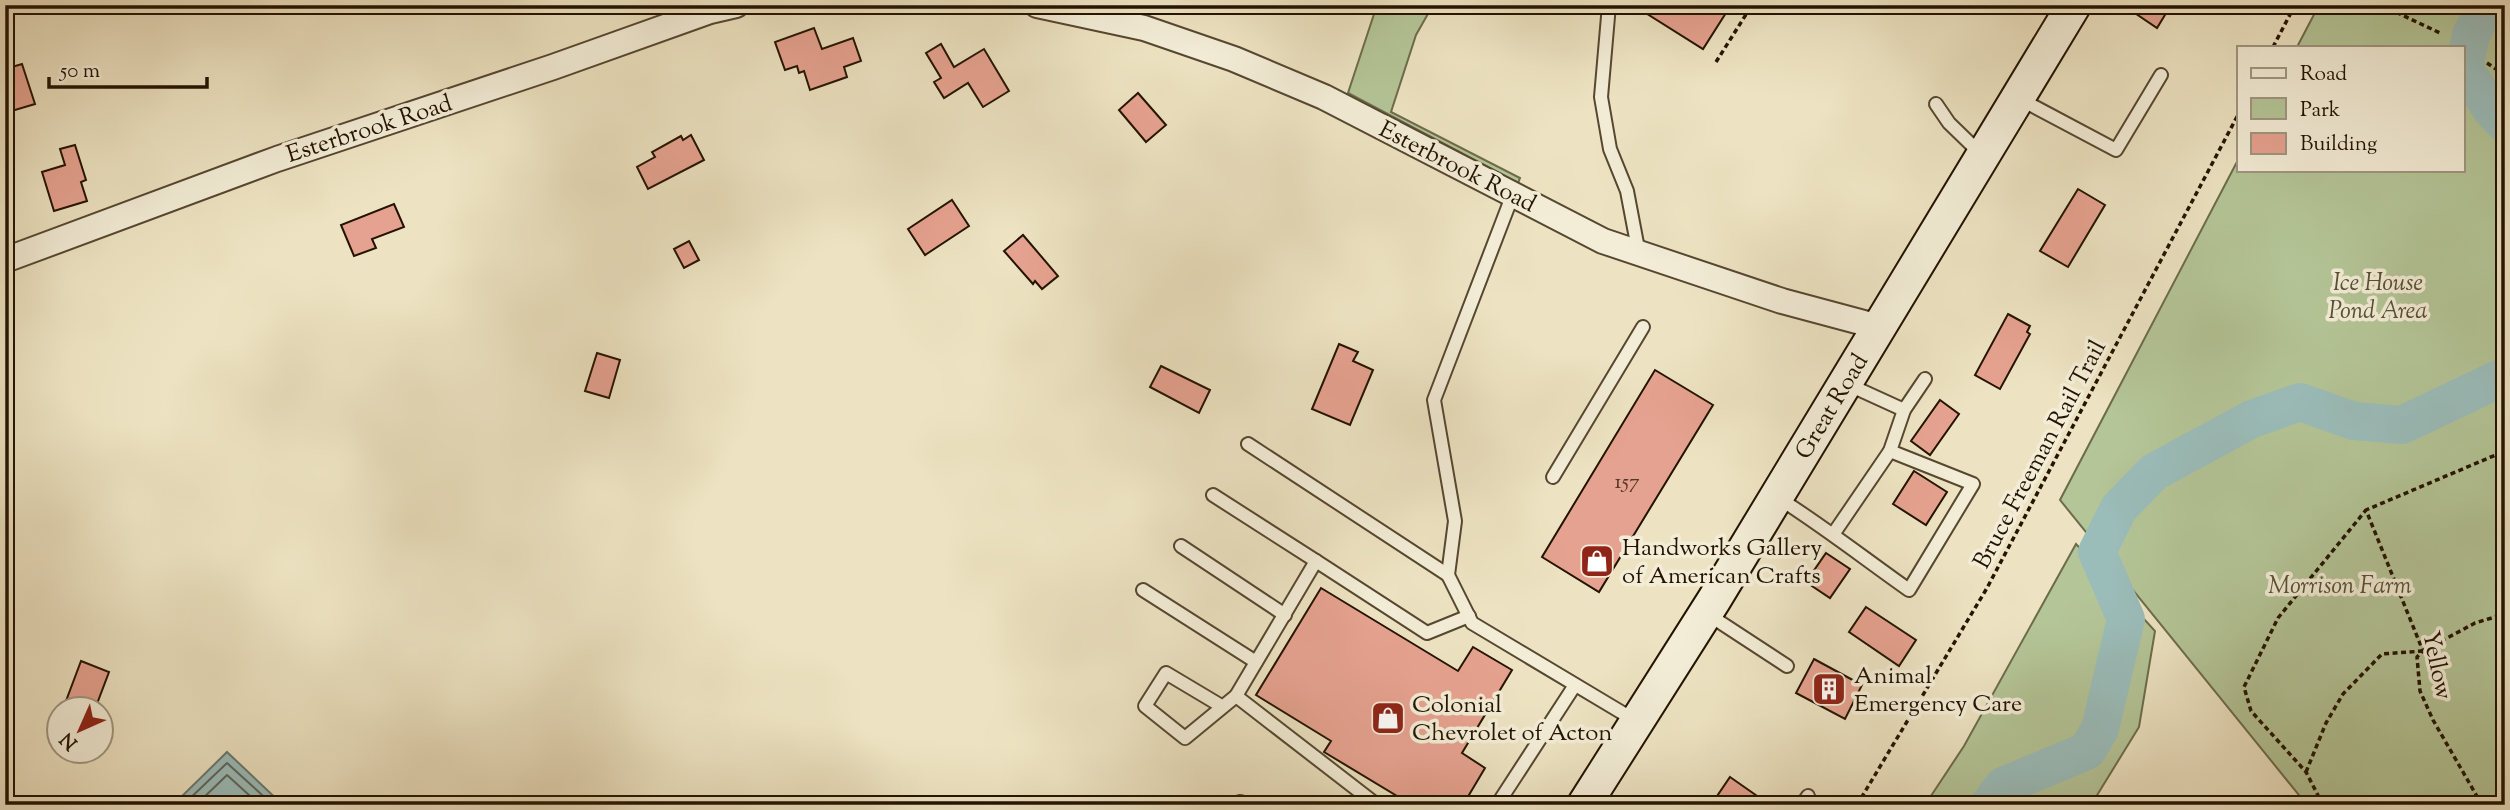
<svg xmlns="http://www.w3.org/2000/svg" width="2510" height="810" viewBox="0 0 2510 810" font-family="'Sorts Mill Goudy',serif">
<rect width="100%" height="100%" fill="#ede3c2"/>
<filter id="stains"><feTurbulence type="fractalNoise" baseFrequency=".00286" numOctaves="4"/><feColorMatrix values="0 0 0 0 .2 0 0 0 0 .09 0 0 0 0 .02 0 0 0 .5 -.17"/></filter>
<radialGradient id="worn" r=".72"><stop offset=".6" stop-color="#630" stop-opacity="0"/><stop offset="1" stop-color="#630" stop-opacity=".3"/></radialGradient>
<!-- green -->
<g fill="#b4c597" stroke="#6c6c4c" stroke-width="2">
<path d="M 1377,5 L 1433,5 L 1416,35 L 1391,112 L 1520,178 L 1518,183 L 1348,93 Z"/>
<path d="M 2319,5 L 2505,5 L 2505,805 L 2307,805 L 2060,500 L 2239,158 L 2239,170 L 2463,170 L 2463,47 L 2297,47 Z"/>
<path d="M 2076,544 L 2155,631 L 2139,727 L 2091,805 L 1925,805 L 1964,746 Z"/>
</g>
<!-- water -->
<path fill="#9bbdba" stroke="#6b7970" stroke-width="2" d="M 227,752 L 283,805 L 173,805 Z"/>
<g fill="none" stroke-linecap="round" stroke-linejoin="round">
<!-- shore -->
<g stroke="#5f685d" stroke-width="2">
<path d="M 183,805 L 227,763 L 273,805"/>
<path d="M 196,805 L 227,775 L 260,805"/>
</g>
<!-- river -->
<g stroke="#9bbdba" stroke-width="38">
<path d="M 2486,5 L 2471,35 L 2464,68 L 2491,109 L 2505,124"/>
<path d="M 1989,805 L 2003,786 L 2087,751 L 2100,729 L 2126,619 L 2097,552 L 2119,508 L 2154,472 L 2252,419 L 2300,402 L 2354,421 L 2402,425 L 2505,376"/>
</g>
</g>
<!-- building -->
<g fill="#e6a290" stroke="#231300" stroke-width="2">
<path d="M 1633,5 L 1731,5 L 1703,49 Z"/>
<path d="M 2123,5 L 2171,5 L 2157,28 Z"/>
<path d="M 814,28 L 822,49 L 853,38 L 861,61 L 844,67 L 847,77 L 810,90 L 804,71 L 799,73 L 797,66 L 785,70 L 775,42 Z"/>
<path d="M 941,44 L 954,67 L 984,49 L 1009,91 L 983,107 L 968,83 L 944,98 L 934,82 L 941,78 L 926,53 Z"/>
<path d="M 22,64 L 35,104 L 5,113 L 5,69 Z"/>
<path d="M 1138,93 L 1166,125 L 1146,142 L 1119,110 Z"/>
<path d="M 691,135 L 704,160 L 648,189 L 637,167 L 655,157 L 652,152 L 681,136 L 683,140 Z"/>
<path d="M 75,145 L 86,180 L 81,182 L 87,201 L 54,211 L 42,172 L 65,165 L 60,149 Z"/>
<path d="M 2078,189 L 2105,205 L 2068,267 L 2040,251 Z"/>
<path d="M 952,200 L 969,226 L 925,255 L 908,229 Z"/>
<path d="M 394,204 L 404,227 L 372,239 L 376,248 L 354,256 L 341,225 Z"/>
<path d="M 1023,235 L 1058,276 L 1042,289 L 1035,281 L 1033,284 L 1004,251 Z"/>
<path d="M 689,241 L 699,260 L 684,268 L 674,249 Z"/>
<path d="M 2008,314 L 2030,326 L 2027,332 L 2030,334 L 2000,389 L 1975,375 Z"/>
<path d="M 1339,344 L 1358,352 L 1353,361 L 1373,370 L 1350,425 L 1312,409 Z"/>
<path d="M 597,353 L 620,360 L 609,398 L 585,391 Z"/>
<path d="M 1161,366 L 1210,390 L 1199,413 L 1150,387 Z"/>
<path d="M 1655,370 L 1713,405 L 1599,592 L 1542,557 Z"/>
<path d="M 1940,400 L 1959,414 L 1930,455 L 1911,441 Z"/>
<path d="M 1914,471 L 1947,492 L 1926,525 L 1893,504 Z"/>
<path d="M 1826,553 L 1850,569 L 1830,598 L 1806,582 Z"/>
<path d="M 1321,588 L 1458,671 L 1473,647 L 1512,670 L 1462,753 L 1485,768 L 1463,805 L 1412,805 L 1324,752 L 1331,741 L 1256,695 Z"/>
<path d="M 1866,607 L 1916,640 L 1899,666 L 1849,632 Z"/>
<path d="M 1814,659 L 1862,685 L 1845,719 L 1796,693 Z"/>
<path d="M 81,661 L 109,672 L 95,709 L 63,709 Z"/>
<path d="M 1730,777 L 1770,805 L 1711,805 Z"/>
</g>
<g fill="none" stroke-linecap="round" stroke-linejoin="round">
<!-- service casing -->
<g stroke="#564730" stroke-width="16">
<g id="service">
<path d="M 1609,5 L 1601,97 L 1610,149 L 1627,191 L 1639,254"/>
<path d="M 2018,98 L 2116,150 L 2161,75"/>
<path d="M 1936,104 L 1949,123 L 1982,155"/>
<path d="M 1513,194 L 1434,400 L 1455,521 L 1448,575 L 1472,623 L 1636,721"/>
<path d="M 1847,384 L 1904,410"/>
<path d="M 1248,444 L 1448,575"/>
<path d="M 1553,477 L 1643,327"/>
<path d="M 1213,495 L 1316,561"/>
<path d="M 1777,497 C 1823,526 1865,559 1909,590 L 1973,484 L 1890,451"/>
<path d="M 1834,533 L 1890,451 L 1904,410 L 1925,379"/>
<path d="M 1181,546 L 1285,615"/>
<path d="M 1143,590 L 1256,662"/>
<path d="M 1706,613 L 1787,666"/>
<path d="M 1223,707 L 1166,673 L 1145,706 L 1185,738 L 1236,696"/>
<path d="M 1237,805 L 1240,802 L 1250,805"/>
<path d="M 1377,805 L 1236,696 L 1316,561 L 1427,633 L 1469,616"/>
<path d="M 1497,805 L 1575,685"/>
<path d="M 1802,805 L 1808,796"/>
</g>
</g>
<!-- minor casing -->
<g stroke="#564730" stroke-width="28">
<g id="minor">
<path d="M 1037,5 L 1144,28 L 1234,59 L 1324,97 L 1603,241 L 1782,301 L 1879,327"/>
<path d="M 5,260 L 277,159 L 553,67 L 710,11 L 736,5"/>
</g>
</g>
<!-- secondary casing -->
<g stroke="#231300" stroke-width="37">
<path id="secondary" d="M 1584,805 L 1714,600 L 2074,5"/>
</g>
<!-- path -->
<g stroke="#231300" stroke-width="3.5" stroke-dasharray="5 3.5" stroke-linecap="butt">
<path d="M 2381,5 L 2440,33"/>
<path d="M 2273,47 L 2295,5"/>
<path d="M 1716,62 L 1752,5"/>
<path d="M 2487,63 L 2505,75"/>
<path d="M 2306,772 L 2326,723 L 2343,694 L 2382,654 L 2423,651 L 2475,623 L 2505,614"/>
<path d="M 1857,805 L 1987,588 L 2239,113"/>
<path d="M 2323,805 L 2306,772 L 2251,711 L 2244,687 L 2278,618 L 2366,510"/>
<path d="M 2482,805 L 2433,720 L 2420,691 L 2417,657 L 2423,651 L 2366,510 L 2505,451"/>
</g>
<!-- service -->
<use href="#service" stroke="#f3edd7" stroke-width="12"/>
<!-- minor -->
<use href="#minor" stroke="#f3edd7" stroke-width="24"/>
<!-- secondary -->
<use href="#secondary" stroke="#f3edd7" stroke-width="33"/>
</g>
<!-- icons -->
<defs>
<g id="shop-square" transform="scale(1.75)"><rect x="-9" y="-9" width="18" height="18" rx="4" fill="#8f2418" stroke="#f3edd7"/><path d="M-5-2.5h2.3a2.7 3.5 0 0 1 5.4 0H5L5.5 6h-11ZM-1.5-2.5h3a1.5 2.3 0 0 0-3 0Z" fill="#fff"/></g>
<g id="building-square" transform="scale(1.75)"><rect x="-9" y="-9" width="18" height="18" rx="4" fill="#8f2418" stroke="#f3edd7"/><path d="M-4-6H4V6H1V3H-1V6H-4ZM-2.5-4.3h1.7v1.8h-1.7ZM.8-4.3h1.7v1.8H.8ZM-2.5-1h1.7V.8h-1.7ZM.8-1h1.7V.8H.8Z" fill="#fff"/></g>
</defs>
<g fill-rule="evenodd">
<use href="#shop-square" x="1597" y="561"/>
<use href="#building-square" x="1829" y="689"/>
<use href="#shop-square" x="1388" y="718"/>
</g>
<g text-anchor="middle" stroke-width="7" stroke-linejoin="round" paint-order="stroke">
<!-- number labels -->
<g font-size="21" fill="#543724">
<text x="1627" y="488">157</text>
</g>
<!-- street labels -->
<g font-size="24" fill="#231300" stroke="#f3edd7">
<text transform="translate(369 128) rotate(-18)" y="8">Esterbrook Road</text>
<text transform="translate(1458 166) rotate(27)" y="8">Esterbrook Road</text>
<text transform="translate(1831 406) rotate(-59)" y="8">Great Road</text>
<text transform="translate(2039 454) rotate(-62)" y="8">Bruce Freeman Rail Trail</text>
<text transform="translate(2438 665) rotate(78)" y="8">Yellow</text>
</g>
<!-- park labels -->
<g font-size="24" font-style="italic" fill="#565135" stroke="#f3edd7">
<text x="2378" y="290">Ice House<tspan x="2378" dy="28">Pond Area</tspan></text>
<text x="2340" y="593">Morrison Farm</text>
</g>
<!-- poi labels -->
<g font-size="24" fill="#231300" stroke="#f3edd7" text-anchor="start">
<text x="1622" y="555">Handworks Gallery<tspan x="1622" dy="28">of American Crafts</tspan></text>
<text x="1854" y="683">Animal<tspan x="1854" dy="28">Emergency Care</tspan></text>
<text x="1412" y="712">Colonial<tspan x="1412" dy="28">Chevrolet of Acton</tspan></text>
</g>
</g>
<!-- margin -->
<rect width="2510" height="810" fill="none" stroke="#ede3c2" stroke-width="28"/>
<rect x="7" y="7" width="2496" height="796" fill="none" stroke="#231300" stroke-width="3.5"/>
<rect x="14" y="14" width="2482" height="782" fill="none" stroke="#231300" stroke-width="2"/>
<!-- legend -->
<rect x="2237" y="46" width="228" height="126" fill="#f3edd7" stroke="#a09681" stroke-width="2"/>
<rect x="2251" y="68" width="35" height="10" fill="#f3edd7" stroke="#a09681" stroke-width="2"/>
<text x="2300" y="80" font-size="21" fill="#231300">Road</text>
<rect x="2251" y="98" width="35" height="21" fill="#b4c597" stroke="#a09681" stroke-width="2"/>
<text x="2300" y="116" font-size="21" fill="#231300">Park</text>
<rect x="2251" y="133" width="35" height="21" fill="#e6a290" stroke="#a09681" stroke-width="2"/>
<text x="2300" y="150" font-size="21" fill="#231300">Building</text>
<!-- north arrow -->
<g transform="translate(80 730) rotate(225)"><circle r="33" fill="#f3edd7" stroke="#a09681" stroke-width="2"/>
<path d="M0-5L12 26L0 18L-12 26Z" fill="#8f2418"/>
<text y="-10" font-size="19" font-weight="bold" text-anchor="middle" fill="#231300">N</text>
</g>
<!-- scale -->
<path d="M49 77v10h158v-10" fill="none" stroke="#231300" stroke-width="3.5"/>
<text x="60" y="77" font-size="21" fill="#231300" stroke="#f3edd7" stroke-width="5" paint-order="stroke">50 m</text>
<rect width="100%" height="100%" filter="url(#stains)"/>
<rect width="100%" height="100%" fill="url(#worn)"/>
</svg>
